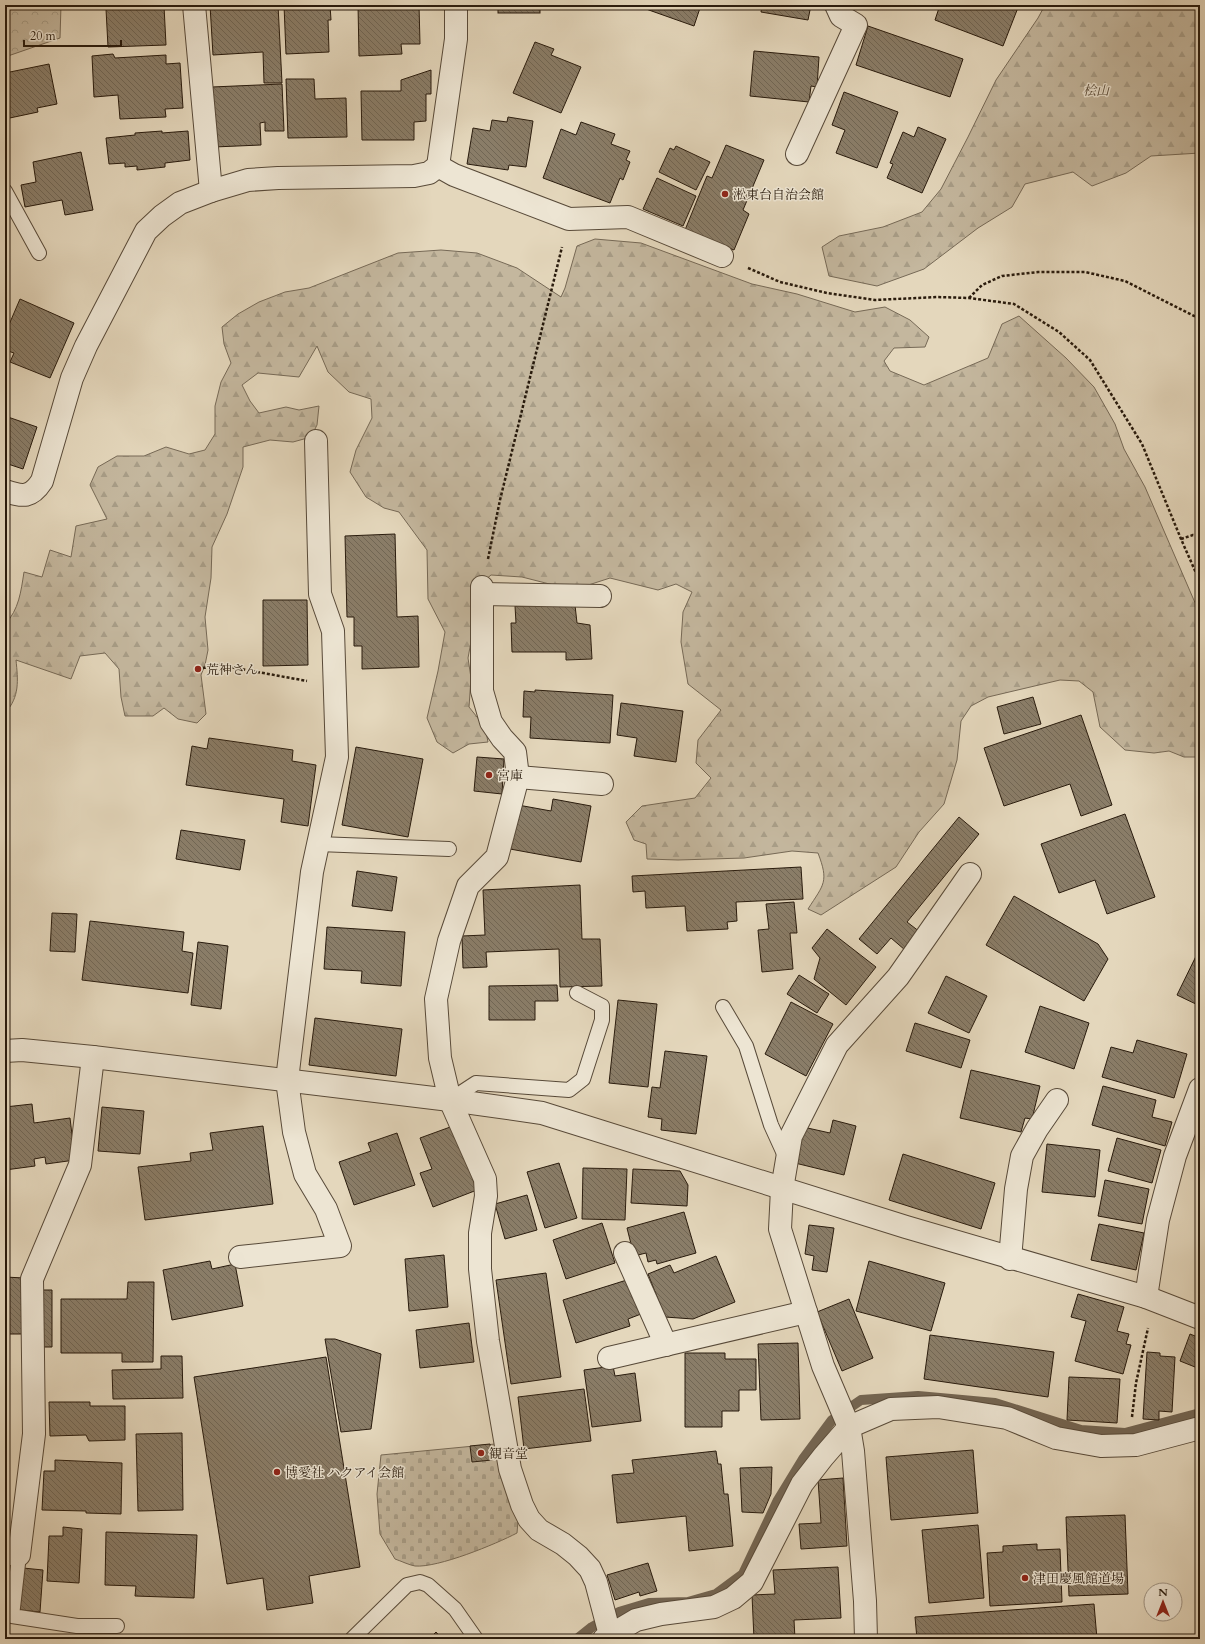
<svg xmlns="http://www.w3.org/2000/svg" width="1205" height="1644" viewBox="0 0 1205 1644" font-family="Cardo,'Noto Serif JP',serif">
<defs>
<pattern id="forest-firs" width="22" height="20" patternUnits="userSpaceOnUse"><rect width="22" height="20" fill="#c4b79e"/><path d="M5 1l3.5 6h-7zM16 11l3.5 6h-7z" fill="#a89d87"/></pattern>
<pattern id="cemetery-stones" width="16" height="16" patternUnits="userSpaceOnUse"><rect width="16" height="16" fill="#c4b79e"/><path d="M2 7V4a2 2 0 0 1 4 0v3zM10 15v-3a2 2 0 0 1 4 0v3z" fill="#a89d87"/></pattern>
<pattern id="park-crowns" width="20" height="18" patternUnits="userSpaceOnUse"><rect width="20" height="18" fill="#c4b79e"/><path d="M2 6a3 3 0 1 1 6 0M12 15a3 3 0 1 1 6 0" fill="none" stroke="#a89d87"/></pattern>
<pattern id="building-back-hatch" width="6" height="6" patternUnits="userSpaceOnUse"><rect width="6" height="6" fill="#8a7d68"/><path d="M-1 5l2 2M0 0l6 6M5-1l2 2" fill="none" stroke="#716654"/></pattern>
</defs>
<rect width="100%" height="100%" fill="#e4d7bc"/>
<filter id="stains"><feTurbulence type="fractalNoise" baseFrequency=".005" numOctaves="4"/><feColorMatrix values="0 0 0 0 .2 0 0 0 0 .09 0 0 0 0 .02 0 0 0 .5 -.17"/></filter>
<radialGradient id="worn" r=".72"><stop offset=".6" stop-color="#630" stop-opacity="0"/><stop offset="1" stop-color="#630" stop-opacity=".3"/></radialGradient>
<!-- forest -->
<g fill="url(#forest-firs)" stroke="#766956">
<path d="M 1045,5 L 1200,5 L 1200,153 L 1151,156 L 1126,173 L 1092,186 L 1073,172 L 1025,184 L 1012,207 L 978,228 L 924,269 L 877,286 L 829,276 L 822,247 L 839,236 L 883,227 L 922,212 L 941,189 L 968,137 L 996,80 L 1038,18 Z"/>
<path d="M 595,239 L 641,243 L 752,284 L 797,294 L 855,312 L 885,307 L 910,320 L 929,337 L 925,347 L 894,348 L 884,361 L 890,371 L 924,385 L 988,358 L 1002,324 L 1019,316 L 1066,358 L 1094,387 L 1115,424 L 1124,449 L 1145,487 L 1196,605 L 1200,612 L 1200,699 L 1196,703 L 1200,718 L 1200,757 L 1184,757 L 1169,751 L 1154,753 L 1125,750 L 1100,727 L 1093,692 L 1079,681 L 1060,680 L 988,697 L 971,706 L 961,721 L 957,760 L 944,804 L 919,832 L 896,867 L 821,915 L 808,909 C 824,884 829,882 818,853 L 792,851 L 744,858 L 678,860 L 647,859 L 646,844 L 634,840 L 626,822 L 642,806 L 695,798 L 711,778 L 696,763 L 698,740 L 721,710 L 688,684 L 681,642 L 683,612 L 692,592 L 676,584 L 658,590 L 610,578 L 573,590 L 522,577 L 491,575 L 472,591 L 477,609 L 468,658 L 471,678 L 469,707 L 485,727 L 488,742 L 469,744 L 453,753 L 437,742 L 427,718 L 438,671 L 445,632 L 428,599 L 427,550 L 399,512 L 384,508 L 366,497 L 350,472 L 356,450 L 372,418 L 371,399 L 349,392 L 328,372 L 317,346 L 299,377 L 258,373 L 242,385 L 250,401 L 259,413 L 286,407 L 299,410 L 319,406 L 317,425 L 311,437 L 293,442 L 270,440 L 243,447 L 243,467 L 227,514 L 212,547 L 211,578 L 205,617 L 208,650 L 205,665 L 201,675 L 206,714 L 197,723 L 178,719 L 164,708 L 153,716 L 125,716 L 121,697 L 119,669 L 105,653 L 80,656 L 71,679 L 16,660 C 18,680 20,697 5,713 L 5,624 C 19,610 21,591 24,572 L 42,577 L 50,550 L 71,557 L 76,526 L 107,519 L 90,485 L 98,467 L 117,456 L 144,456 L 166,447 L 189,454 L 205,450 L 215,434 L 215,406 L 221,382 L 231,363 L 224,344 L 222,327 L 238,314 L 259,302 L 285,292 L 309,288 L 398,253 L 441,250 L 477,253 L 517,268 L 561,297 L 565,288 L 577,246 Z"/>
</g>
<!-- cemetery -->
<path fill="url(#cemetery-stones)" stroke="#766956" d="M 495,1444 L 518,1521 L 517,1533 C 496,1544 438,1568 415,1566 C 409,1565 401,1561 395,1559 L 380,1534 L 377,1494 L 381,1455 Z"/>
<!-- park -->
<path fill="url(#park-crowns)" stroke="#766956" d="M 5,5 L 61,5 L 60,38 L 5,57 Z"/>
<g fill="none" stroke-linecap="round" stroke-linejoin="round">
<!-- stream -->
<path stroke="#736552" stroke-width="10" d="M 577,1639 L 592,1627 L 619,1612 L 649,1603 L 688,1602 L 716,1594 L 743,1574 L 778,1500 L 803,1459 L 832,1420 L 861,1400 L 918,1396 L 995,1403 L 1081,1430 L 1125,1433 L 1200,1413"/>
</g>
<!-- building -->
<g fill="url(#building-back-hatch)" stroke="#291b0d">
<path d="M 210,5 L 278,5 L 282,83 L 264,83 L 263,52 L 213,55 Z"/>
<path d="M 284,5 L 330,5 L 331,20 L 328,20 L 329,52 L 286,54 Z"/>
<path d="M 358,5 L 419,5 L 420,44 L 401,44 L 402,54 L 359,56 Z"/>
<rect x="498" y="5" width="42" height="8"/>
<path d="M 647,5 L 701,5 L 694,26 L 646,9 Z"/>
<path d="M 762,5 L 811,5 L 808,20 L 761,12 Z"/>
<path d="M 940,5 L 1019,5 L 1003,46 L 935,20 Z"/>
<path d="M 164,6 L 166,45 L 108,47 L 106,9 Z"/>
<path d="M 868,26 L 963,59 L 950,97 L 856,65 Z"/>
<path d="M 535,42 L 554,49 L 551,55 L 581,67 L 561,113 L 513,93 Z"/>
<path d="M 754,51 L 819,57 L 817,87 L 811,86 L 809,102 L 750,96 Z"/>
<path d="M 113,54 L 115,58 L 166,55 L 166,64 L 180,63 L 183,108 L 165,109 L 166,117 L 120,119 L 118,95 L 94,97 L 92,56 Z"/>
<path d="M 49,64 L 57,104 L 37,108 L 38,112 L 5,119 L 5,73 Z"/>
<path d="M 431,70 L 431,94 L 426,94 L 426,121 L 414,122 L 414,140 L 362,140 L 361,91 L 401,91 L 401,80 Z"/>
<path d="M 286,79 L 314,79 L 315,99 L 346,98 L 347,137 L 288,138 Z"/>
<path d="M 282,84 L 284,131 L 265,131 L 265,122 L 260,123 L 261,145 L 214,147 L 212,87 Z"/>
<path d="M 844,92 L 898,112 L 877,168 L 836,153 L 845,130 L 832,125 Z"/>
<path d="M 508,117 L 533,121 L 526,167 L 509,165 L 508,170 L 467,164 L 473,128 L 490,131 L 492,120 L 507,122 Z"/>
<path d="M 581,122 L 615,134 L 611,144 L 630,151 L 626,160 L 630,162 L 623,180 L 620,178 L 610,203 L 543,178 L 561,129 L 576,135 Z"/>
<path d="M 918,127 L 946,139 L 922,193 L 887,178 L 893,164 L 890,163 L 903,132 L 914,137 Z"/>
<path d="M 162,131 L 162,133 L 188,131 L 190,160 L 165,163 L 165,167 L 137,170 L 137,166 L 125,167 L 125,163 L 109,164 L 106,138 L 135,135 L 135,133 Z"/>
<path d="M 726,145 L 764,160 L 743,210 L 749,214 L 734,250 L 685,230 L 707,176 L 712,178 Z"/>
<path d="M 676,146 L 710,162 L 696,190 L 659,172 L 670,148 L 674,150 Z"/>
<path d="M 81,152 L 93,210 L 65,215 L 62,200 L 25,207 L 21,185 L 36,182 L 33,162 Z"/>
<path d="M 657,178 L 696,196 L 683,226 L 643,209 Z"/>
<path d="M 20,299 L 74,323 L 50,378 L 10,362 L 14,353 L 5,350 L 5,334 Z"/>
<path d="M 5,416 L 37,427 L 23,469 L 5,463 Z"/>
<path d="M 395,534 L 397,617 L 418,616 L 419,667 L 362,669 L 362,646 L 354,646 L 354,617 L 347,617 L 345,536 Z"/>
<path d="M 263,600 L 307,600 L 308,665 L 263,666 Z"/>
<path d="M 575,605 L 577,623 L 590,625 L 592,659 L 566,660 L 566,652 L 512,652 L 511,623 L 516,623 L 515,606 Z"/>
<path d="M 535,690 L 613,695 L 610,743 L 530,738 L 531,717 L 523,717 L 524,691 L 535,692 Z"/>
<path d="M 1033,697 L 1041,724 L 1004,734 L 997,707 Z"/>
<path d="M 621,703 L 683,711 L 676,762 L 634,756 L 637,738 L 617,735 Z"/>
<path d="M 1081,715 L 1112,805 L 1081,816 L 1070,784 L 1004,806 L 984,748 Z"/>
<path d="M 209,738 L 293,750 L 292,761 L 316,765 L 308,826 L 281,822 L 284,799 L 186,785 L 192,746 L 207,749 Z"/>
<path d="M 356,747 L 423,759 L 408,837 L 342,825 Z"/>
<path d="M 477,757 L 504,759 L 502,794 L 474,791 Z"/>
<path d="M 553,799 L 591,806 L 581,862 L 510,849 L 518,805 L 551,811 Z"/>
<path d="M 1125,814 L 1155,897 L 1107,914 L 1095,880 L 1059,893 L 1041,844 Z"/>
<path d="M 959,817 L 979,834 L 907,922 L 920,932 L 905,950 L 891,938 L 877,954 L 859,939 Z"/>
<path d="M 181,830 L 245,840 L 240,870 L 176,859 Z"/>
<path d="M 801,867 L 803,899 L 736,902 L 737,921 L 727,922 L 728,929 L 687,931 L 685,906 L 646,908 L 645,891 L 633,892 L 632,876 Z"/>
<path d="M 357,871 L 397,877 L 392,911 L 352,906 Z"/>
<path d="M 580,885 L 582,939 L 600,939 L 602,986 L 560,987 L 559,949 L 486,952 L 487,967 L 463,968 L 462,936 L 485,935 L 483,890 Z"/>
<path d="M 1014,896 L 1098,944 L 1108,959 L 1084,1001 L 986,945 Z"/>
<path d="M 794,902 L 797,933 L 790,933 L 793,969 L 762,972 L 758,930 L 769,929 L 766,904 Z"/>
<path d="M 52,913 L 77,914 L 75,952 L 50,951 Z"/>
<path d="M 90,921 L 184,932 L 182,951 L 193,953 L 188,993 L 82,980 Z"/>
<path d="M 327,927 L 405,932 L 401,986 L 361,983 L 362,971 L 324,969 Z"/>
<path d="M 827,929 L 876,967 L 846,1005 L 814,979 L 820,958 L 812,948 Z"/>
<path d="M 198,942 L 228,946 L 221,1009 L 191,1005 Z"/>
<path d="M 1200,948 L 1200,1006 L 1177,995 Z"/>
<path d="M 799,975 L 829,994 L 817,1013 L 787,994 Z"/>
<path d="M 946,976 L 987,996 L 969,1033 L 928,1013 Z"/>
<path d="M 557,985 L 558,1001 L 535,1001 L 535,1020 L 489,1020 L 489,986 Z"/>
<path d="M 618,1000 L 657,1004 L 648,1087 L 609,1083 Z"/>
<path d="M 791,1002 L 833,1024 L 806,1076 L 765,1054 Z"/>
<path d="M 1040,1006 L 1089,1023 L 1074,1069 L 1025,1052 Z"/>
<path d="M 315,1018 L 402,1029 L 396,1076 L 309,1065 Z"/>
<path d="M 915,1023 L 970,1040 L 961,1068 L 906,1051 Z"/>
<path d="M 1137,1040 L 1187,1054 L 1174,1098 L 1102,1077 L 1111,1047 L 1133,1053 Z"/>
<path d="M 665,1051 L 707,1056 L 696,1134 L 661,1130 L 662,1119 L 648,1117 L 652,1087 L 660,1088 Z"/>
<path d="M 971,1070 L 1040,1086 L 1032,1119 L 1025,1118 L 1021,1132 L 960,1118 Z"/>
<path d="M 1103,1086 L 1156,1100 L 1152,1117 L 1172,1122 L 1165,1146 L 1092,1125 Z"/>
<path d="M 32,1104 L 34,1123 L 70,1118 L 75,1160 L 46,1164 L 45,1157 L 34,1159 L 35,1166 L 5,1170 L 5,1107 Z"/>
<path d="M 102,1107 L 144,1111 L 140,1154 L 98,1151 Z"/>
<path d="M 833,1120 L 856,1126 L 844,1175 L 795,1163 L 803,1127 L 830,1133 Z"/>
<path d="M 263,1126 L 273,1204 L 145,1220 L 138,1167 L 191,1161 L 190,1153 L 213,1150 L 210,1133 Z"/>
<path d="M 453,1126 L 477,1190 L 433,1207 L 420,1173 L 432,1169 L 420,1138 Z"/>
<path d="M 397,1133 L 415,1185 L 354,1205 L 339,1162 L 371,1151 L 368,1143 Z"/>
<path d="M 1117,1138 L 1161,1150 L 1152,1183 L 1108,1171 Z"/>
<path d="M 1047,1144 L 1100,1150 L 1095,1197 L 1042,1192 Z"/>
<path d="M 903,1154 L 995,1183 L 981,1229 L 889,1200 Z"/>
<path d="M 559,1163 L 577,1218 L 545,1228 L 527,1172 Z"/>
<path d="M 583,1168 L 627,1169 L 625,1220 L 582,1219 Z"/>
<path d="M 633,1169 L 680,1171 L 688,1185 L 687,1206 L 631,1203 Z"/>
<path d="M 1105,1180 L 1149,1189 L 1142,1224 L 1098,1216 Z"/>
<path d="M 527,1195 L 537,1230 L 505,1239 L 495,1204 Z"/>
<path d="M 684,1212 L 696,1253 L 657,1264 L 656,1260 L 648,1262 L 646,1253 L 634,1256 L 627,1228 Z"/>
<path d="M 602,1223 L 615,1263 L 566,1279 L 553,1240 Z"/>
<path d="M 1099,1224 L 1144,1233 L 1136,1270 L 1091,1260 Z"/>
<path d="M 809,1225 L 834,1228 L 827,1272 L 812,1270 L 814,1256 L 805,1254 Z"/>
<path d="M 444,1255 L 448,1307 L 409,1311 L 405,1259 Z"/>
<path d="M 716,1256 L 735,1302 L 693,1319 L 665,1317 L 648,1274 L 670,1265 L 674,1273 Z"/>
<path d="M 210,1261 L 212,1269 L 235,1264 L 243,1306 L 172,1320 L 163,1270 Z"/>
<path d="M 869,1261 L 945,1283 L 931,1331 L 856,1311 Z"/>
<path d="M 546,1273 L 561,1377 L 511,1384 L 496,1280 Z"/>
<path d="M 5,1277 L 24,1278 L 23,1334 L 5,1334 Z"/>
<path d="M 630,1279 L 641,1314 L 628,1319 L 630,1326 L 576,1343 L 563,1300 Z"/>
<path d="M 128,1282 L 154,1282 L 153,1362 L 122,1362 L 122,1353 L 61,1353 L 61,1299 L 127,1299 Z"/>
<path d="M 37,1290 L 52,1290 L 52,1347 L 38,1347 Z"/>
<path d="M 1078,1294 L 1124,1307 L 1117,1331 L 1129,1334 L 1126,1344 L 1131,1345 L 1123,1374 L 1075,1361 L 1086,1321 L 1071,1317 Z"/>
<path d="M 849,1299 L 873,1358 L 842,1371 L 817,1312 Z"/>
<path d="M 469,1323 L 474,1362 L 420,1368 L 416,1330 Z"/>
<path d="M 1190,1334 L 1200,1338 L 1200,1369 L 1180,1361 Z"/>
<path d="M 930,1335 L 1054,1352 L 1048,1397 L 924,1379 Z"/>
<path d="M 325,1339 L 335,1339 L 381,1354 L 371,1429 L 341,1432 Z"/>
<path d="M 798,1343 L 800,1419 L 761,1420 L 758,1344 Z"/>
<path d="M 1147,1352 L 1160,1353 L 1160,1356 L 1175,1357 L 1172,1412 L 1159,1411 L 1159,1420 L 1143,1419 Z"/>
<path d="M 685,1353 L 725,1353 L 725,1359 L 756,1359 L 756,1390 L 739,1390 L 739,1411 L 722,1411 L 722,1427 L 685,1427 Z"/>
<path d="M 161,1356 L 182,1356 L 183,1398 L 113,1399 L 112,1370 L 161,1369 Z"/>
<path d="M 326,1357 L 360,1567 L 309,1576 L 313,1603 L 267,1610 L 263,1578 L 227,1584 L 194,1377 Z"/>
<path d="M 613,1366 L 615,1376 L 635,1373 L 641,1421 L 592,1427 L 584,1370 Z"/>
<path d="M 1069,1377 L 1120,1379 L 1117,1423 L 1067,1420 Z"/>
<path d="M 584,1389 L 591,1441 L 524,1449 L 518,1397 Z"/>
<path d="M 49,1402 L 90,1402 L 90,1406 L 125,1406 L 125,1440 L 89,1441 L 86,1435 L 50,1436 Z"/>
<path d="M 182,1433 L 183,1510 L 138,1511 L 136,1434 Z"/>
<path d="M 490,1444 L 492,1460 L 472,1462 L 470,1446 Z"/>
<path d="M 973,1450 L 978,1513 L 891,1520 L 886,1457 Z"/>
<path d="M 716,1451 L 718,1464 L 721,1464 L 724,1494 L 728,1494 L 733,1546 L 689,1551 L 686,1516 L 617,1523 L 612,1475 L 634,1473 L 632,1460 Z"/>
<path d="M 55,1460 L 122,1463 L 121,1514 L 86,1513 L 86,1511 L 42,1510 L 44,1471 L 55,1471 Z"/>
<path d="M 772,1467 L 771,1494 L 763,1513 L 742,1512 L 740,1468 Z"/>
<path d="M 843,1478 L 847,1546 L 801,1549 L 799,1524 L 821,1523 L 818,1480 Z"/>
<path d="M 1125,1515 L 1128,1594 L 1069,1596 L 1066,1517 Z"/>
<path d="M 978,1525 L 984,1598 L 929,1603 L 922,1530 Z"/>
<path d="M 63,1527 L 82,1529 L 79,1583 L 47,1581 L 49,1536 L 63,1536 Z"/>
<path d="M 106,1532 L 197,1535 L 194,1598 L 135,1596 L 136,1586 L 105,1585 Z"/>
<path d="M 1037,1544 L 1037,1550 L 1060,1549 L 1062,1602 L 990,1606 L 987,1553 L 1003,1552 L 1003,1546 Z"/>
<path d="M 648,1563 L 657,1591 L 640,1596 L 639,1592 L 615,1600 L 607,1575 Z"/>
<path d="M 838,1567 L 841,1618 L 794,1620 L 795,1639 L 754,1639 L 752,1595 L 775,1594 L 773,1570 Z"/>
<path d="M 23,1568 L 43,1570 L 40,1612 L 20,1610 Z"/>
<path d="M 1094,1604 L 1097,1639 L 917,1639 L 915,1617 Z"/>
<path d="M 436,1632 L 442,1639 L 429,1639 Z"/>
</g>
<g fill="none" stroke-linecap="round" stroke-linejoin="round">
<!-- service casing -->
<g stroke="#584a39" stroke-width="16">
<g id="service">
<path d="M 5,191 L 39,253"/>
<path d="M 318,844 L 449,849"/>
<path d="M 723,1007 L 746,1046 L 771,1125 L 786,1158"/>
<path d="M 450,1100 L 476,1083 L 569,1090 L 583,1079 L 602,1020 L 602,1006 L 577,993"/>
<path d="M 19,1555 L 12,1616 L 77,1626 L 117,1626"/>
<path d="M 352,1639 L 407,1585 L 420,1582 L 428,1585 L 455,1609 L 476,1639"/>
</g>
</g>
<!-- minor casing -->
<g stroke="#584a39" stroke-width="24">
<g id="minor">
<path d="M 194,5 L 211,191"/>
<path d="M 797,154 L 856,25 L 841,16 L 836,5"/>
<path d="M 438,166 L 454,175 L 569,219 L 628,217 L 722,256"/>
<path d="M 5,491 C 23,497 31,498 42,481 L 72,378 L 86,346 L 146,231 L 162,216 L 180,203 L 211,191 L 248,180 L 278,178 L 414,176 L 429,173 L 438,166 L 456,39 L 456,5"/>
<path d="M 482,587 L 482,691 L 491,722 L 502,738 L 515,752 L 518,777 L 497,857 L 468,886 L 449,941 L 436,999 L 440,1058 L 450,1100 L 485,1179 L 486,1196 L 480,1233 L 480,1269 L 488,1341 L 510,1469 L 522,1505 L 529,1519 L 539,1530 L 563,1544 L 578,1556 L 590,1569 L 596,1582 L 610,1635"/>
<path d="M 482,594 L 600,596"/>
<path d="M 518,777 L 602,784"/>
<path d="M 5,1051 L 22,1050 L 93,1057 L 450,1100 L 542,1113 L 906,1227 L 1146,1297 L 1200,1318"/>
<path d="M 625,1253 L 666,1345"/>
<path d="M 240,1257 L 340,1246 L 326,1209 L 305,1174 L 294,1132 L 287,1080 L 312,872 L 337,757 L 333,631 L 320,594 L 316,441"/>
<path d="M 1010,1259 L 1016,1189 L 1022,1156 L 1037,1129 L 1057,1100"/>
<path d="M 1146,1297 L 1158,1220 L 1175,1156 L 1200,1089"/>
<path d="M 609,1358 L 806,1312"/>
<path d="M 5,1553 L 19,1555 L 34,1434 L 32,1279 L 80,1165 L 93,1057"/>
<path d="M 604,1639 L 636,1620 L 661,1614 L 714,1607 L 733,1598 L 752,1582 L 802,1484 L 823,1457 L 849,1427 L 891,1409 L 938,1407 L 1007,1418 L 1056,1438 L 1101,1446 L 1136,1445 L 1200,1428"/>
<path d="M 866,1639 L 865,1601 L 853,1451 L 849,1427 L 823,1366 L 780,1229 L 782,1189 L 791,1136 L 837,1045 L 898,977 L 970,874"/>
</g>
</g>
<!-- path -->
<g stroke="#291b0d" stroke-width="2.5" stroke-dasharray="3 2" stroke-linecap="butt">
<path d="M 748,268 L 780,282 L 827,293 L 875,300 L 937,297 L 969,298 L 1014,304 L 1059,332 L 1090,360 L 1142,444 L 1181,539 L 1200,582"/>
<path d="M 969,298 L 982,285 L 1002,276 L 1038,272 L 1085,272 L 1125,281 L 1200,319"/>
<path d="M 1181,539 L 1193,535 L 1200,536"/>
<path d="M 488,559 L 500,500 L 562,247"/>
<path d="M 198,669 L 219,665 L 307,681"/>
<path d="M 1132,1417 L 1136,1383 L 1148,1328"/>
</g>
<!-- service -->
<use href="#service" stroke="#ede5d3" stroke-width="14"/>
<!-- minor -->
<use href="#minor" stroke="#ede5d3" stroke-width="22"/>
</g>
<!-- markers -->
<g fill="#8f2418" stroke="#ede5d3" stroke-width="1.5">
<circle cx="725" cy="194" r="4"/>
<circle cx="198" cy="669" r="4"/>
<circle cx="489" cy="775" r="4"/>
<circle cx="481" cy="1453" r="4"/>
<circle cx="277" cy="1472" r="4"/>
<circle cx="1025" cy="1578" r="4"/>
</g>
<g text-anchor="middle" stroke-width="3" stroke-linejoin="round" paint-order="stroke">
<!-- park labels -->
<g font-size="13" font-style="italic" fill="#584a38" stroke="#ede5d3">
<text x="1096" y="95">桧山</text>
</g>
<!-- poi labels -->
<g font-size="13" fill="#291b0d" stroke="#ede5d3" text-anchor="start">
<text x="733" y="199">淞東台自治会館</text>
<text x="206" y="674">荒神さん</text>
<text x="497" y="780">宮庫</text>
<text x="489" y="1458">観音堂</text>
<text x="285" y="1477">博愛社 ハクアイ会館</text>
<text x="1033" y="1583">津田慶風館道場</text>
</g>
</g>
<!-- margin -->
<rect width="1205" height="1644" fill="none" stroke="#e4d7bc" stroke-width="20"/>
<rect x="6" y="6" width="1193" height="1632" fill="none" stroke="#291b0d" stroke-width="2"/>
<rect x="10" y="10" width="1185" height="1624" fill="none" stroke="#291b0d"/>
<!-- north arrow -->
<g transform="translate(1163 1602)"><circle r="19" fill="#ede5d3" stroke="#9f9484"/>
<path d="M0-3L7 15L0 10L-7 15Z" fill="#8f2418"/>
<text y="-6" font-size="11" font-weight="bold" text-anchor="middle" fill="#291b0d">N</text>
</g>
<!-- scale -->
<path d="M24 40v6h97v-6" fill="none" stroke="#291b0d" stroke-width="2"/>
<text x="30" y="40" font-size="12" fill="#291b0d" stroke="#ede5d3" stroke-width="3" paint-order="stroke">20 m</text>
<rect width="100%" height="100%" filter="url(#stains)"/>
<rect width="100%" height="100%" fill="url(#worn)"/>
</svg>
